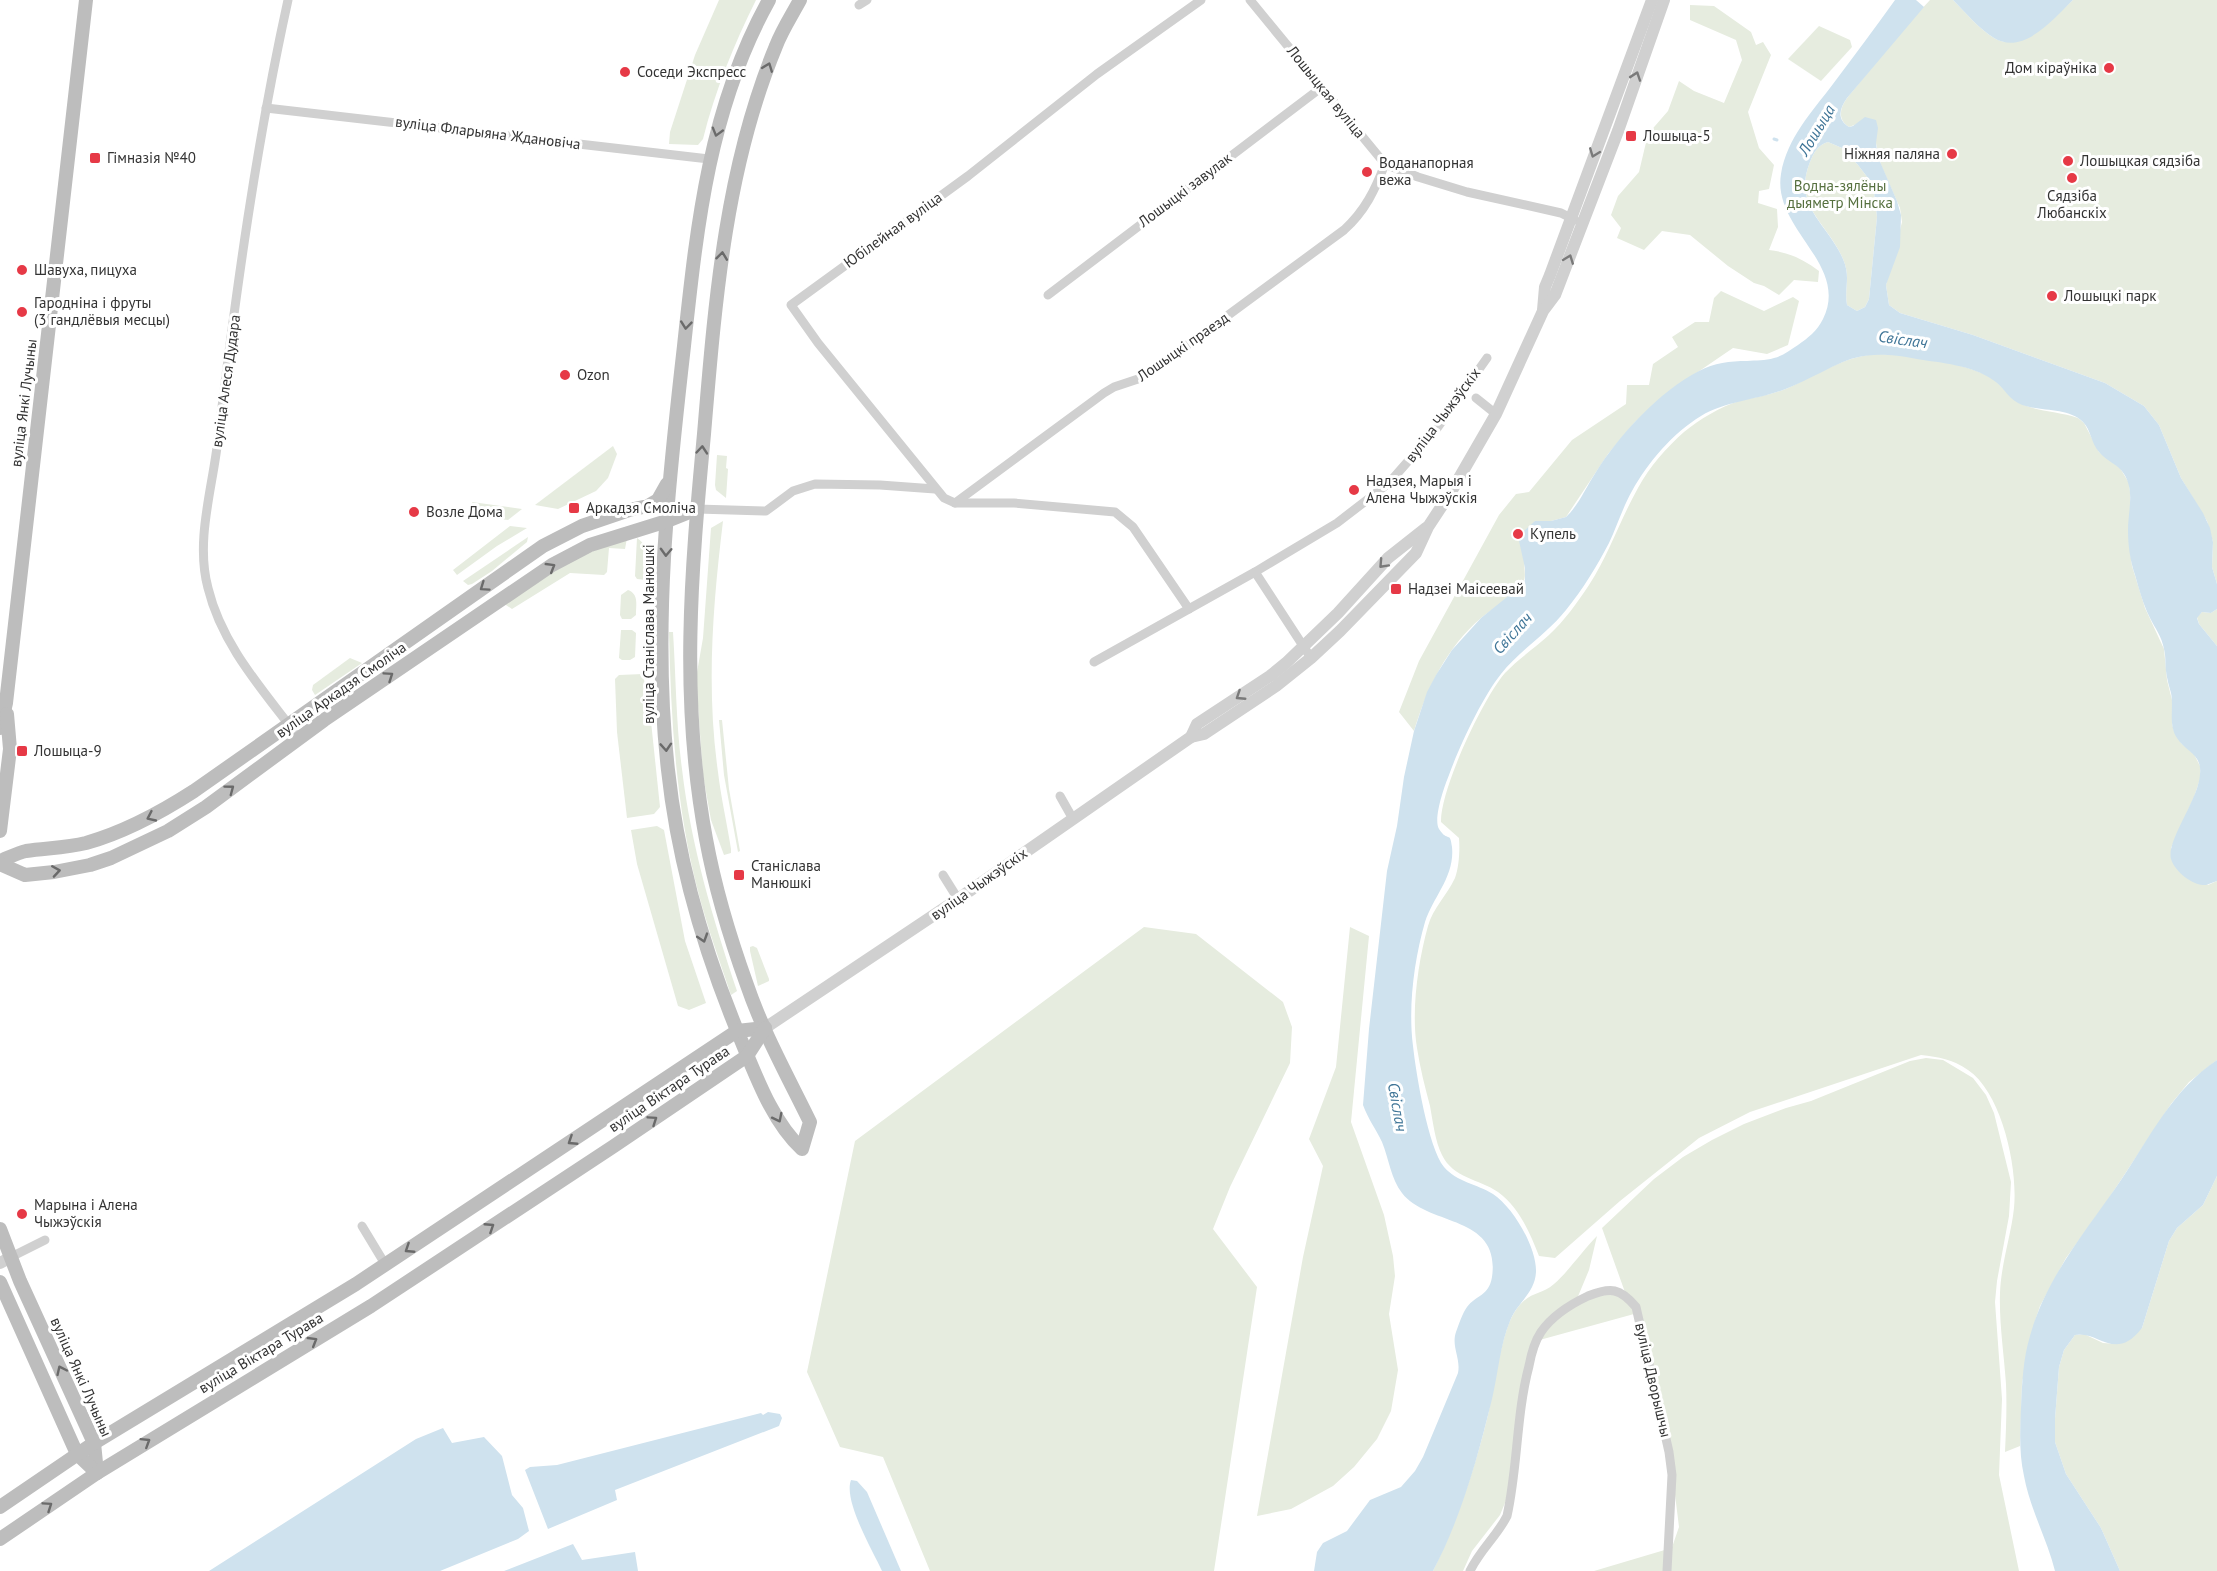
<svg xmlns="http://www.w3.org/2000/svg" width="2217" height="1571" viewBox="0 0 2217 1571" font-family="'PT Sans',sans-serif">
<rect width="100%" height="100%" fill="#fff"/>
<!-- green -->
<g fill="#e6ecdf">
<path d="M 719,0 L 756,0 C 734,44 715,91 703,139 L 698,145 L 669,144 L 670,132 L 695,55 Z"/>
<path d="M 1930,0 L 1953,0 C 1966,13 1979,29 1994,38 C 2020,54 2055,16 2073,0 L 2217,0 L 2217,584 L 2212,567 L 2213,542 L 2207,521 L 2181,478 L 2159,425 L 2144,406 L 2105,383 L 1973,335 L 1900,313 L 1889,305 L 1886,285 L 1902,222 L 1900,208 L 1881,165 L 1876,143 L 1857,124 L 1849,127 C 1837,119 1840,108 1847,98 L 1905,27 Z"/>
<path d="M 1690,5 L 1714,6 L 1751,32 L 1756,45 L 1763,42 L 1771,55 L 1748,112 L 1759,148 L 1774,165 L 1769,189 L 1759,191 L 1758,203 L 1777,209 L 1778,227 L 1769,250 C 1788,252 1803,259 1819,271 L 1818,282 L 1794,280 L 1779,295 L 1764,286 L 1754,283 L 1728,266 L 1690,235 L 1662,231 L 1644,250 L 1617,238 L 1621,228 L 1611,215 L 1618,196 L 1639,172 L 1648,134 L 1668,111 L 1679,81 L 1694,91 L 1724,103 L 1742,60 L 1736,40 L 1690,20 Z"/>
<path d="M 1819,26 L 1850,40 L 1852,47 L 1821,81 L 1788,59 Z"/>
<path d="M 1828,142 L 1842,148 L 1858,165 L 1868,178 L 1874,192 L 1877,217 L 1869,299 L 1865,307 L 1857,311 L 1847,305 C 1844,289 1851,277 1843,259 C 1828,223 1792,206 1810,162 C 1814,152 1818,145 1828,142 Z"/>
<path d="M 1721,291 L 1764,311 L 1793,297 L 1799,301 L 1788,345 L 1767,354 L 1733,348 L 1673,389 L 1635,422 L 1608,454 L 1566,517 L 1551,521 L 1535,521 C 1532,534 1527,547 1525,560 C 1523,568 1527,575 1523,583 C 1515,598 1494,607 1481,618 C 1447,647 1427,688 1414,731 L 1399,712 L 1419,661 L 1499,515 L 1516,494 L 1529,492 L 1572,440 L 1626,404 L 1627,385 L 1649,385 L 1653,364 L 1678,347 L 1672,337 L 1695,322 L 1709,322 L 1714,298 Z"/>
<path d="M 1876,354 C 1904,354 1969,363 1993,379 C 2005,388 2008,398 2024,405 C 2041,412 2061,412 2078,418 L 2084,423 L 2099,452 L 2120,468 L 2129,483 L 2130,492 L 2130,551 L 2132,566 L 2145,608 L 2164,649 L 2167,680 L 2172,700 L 2172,724 L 2174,731 L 2181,743 L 2194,754 L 2200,766 L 2200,779 L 2194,797 L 2171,848 L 2208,885 L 2217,881 L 2217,1060 L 2189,1082 L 2171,1104 L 2107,1201 L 2066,1258 L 2040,1306 L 2035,1321 L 2022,1383 L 2020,1446 L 2005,1452 C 2006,1430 2007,1407 2006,1384 C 2004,1354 1999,1323 2000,1293 C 2001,1264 2011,1236 2014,1208 C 2018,1168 2002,1093 1968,1070 C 1952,1059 1939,1057 1921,1055 L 1750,1112 L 1699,1138 L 1620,1201 L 1555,1258 L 1539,1256 C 1530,1233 1519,1207 1498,1192 C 1479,1179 1453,1178 1442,1155 C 1435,1141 1433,1122 1430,1106 C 1425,1087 1420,1068 1417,1048 C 1411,1011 1418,962 1428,926 C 1433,908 1447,895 1455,878 C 1459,867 1460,850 1459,838 L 1441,822 C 1440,790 1483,698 1505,673 C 1518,659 1535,648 1549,635 C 1565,620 1577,603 1589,585 C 1609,554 1620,520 1638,488 C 1649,467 1667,447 1684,432 C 1700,419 1720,407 1739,401 C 1756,397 1772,395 1788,388 C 1817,375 1842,357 1876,354 Z"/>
<path d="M 613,446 L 617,454 L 608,478 L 596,491 L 558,509 L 535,505 Z"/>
<path d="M 717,455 L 727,456 L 726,468 L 728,469 L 726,498 L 716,490 L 715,485 Z"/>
<path d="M 472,502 L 522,509 L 508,520 L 481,517 Z"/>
<path d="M 723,521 C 713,604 706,688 718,772 C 721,798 727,823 731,849 L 731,853 L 724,855 L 711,820 L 703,775 L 696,678 L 703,638 L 711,528 Z"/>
<path d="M 510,526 L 527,528 L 497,546 L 457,575 L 453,570 Z"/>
<path d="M 528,537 L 527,542 L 492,571 L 472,584 L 468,585 L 463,581 Z"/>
<path d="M 627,538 L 625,549 L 609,548 L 607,572 L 604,575 L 570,573 L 512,609 L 503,603 L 570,560 Z"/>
<path d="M 637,538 C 652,548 647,564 646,580 L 637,579 L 635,576 Z"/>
<path d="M 628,590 C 639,594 636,605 636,615 L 631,619 L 622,619 L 620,615 L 621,595 Z"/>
<path d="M 2217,609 L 2217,646 L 2199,624 L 2197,617 L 2202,612 L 2211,613 Z"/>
<path d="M 621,630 L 632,630 L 636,633 L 635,657 L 630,660 L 622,660 L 619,658 Z"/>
<path d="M 669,632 L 673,632 C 676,678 676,724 682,769 C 691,846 713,919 737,991 L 731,995 C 720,962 708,929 699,895 C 676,809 671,721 669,632 Z"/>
<path d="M 350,658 L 362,663 L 315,695 L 312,690 L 313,685 Z"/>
<path d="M 643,674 L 650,712 L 660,807 L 654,814 L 627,818 L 617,732 L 615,679 L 619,675 Z"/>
<path d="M 719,720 L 722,720 L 729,789 L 740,851 L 738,852 L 724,775 Z"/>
<path d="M 657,826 L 664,830 L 685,941 L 706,1003 L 689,1010 L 678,1006 L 637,864 L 631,830 Z"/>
<path d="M 1144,927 L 1196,934 L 1283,1002 L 1292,1027 L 1290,1063 L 1230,1187 L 1213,1229 L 1257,1287 L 1214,1571 L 930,1571 L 883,1457 L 840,1447 L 807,1372 L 855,1141 Z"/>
<path d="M 1350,927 L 1369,936 L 1351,1122 L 1384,1215 L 1393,1256 L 1395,1276 L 1389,1314 L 1398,1370 L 1391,1411 L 1377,1439 L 1354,1467 L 1333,1486 L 1291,1509 L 1257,1516 L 1303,1257 L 1323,1166 L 1309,1139 L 1336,1067 Z"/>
<path d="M 753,946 L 757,948 L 769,979 L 769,981 L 758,986 L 750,951 L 750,947 Z"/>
<path d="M 1926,1058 L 1943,1060 L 1973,1078 L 1986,1095 L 1994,1113 L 2011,1182 L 2009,1216 L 1997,1281 L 1995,1302 L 2002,1399 L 1999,1475 L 2019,1571 L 1594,1571 L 1668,1549 L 1669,1556 L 1679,1527 L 1670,1454 L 1636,1307 L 1626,1295 L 1602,1228 L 1654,1179 L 1683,1157 L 1712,1140 L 1744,1124 L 1786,1108 L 1811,1101 L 1910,1061 Z"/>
<path d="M 2217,1176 L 2217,1571 L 2120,1571 L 2101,1528 L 2066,1474 L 2055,1442 L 2055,1419 L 2059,1367 L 2064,1350 L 2075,1335 L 2084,1334 L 2103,1343 L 2117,1344 L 2142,1328 L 2169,1241 L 2177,1228 L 2203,1205 Z"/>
<path d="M 1597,1236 L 1589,1270 L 1574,1306 L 1590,1298 L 1616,1293 L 1632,1307 L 1634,1314 L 1536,1341 L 1507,1498 L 1500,1515 L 1472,1551 L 1463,1571 L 1433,1571 C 1457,1522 1475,1468 1488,1415 C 1494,1389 1501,1334 1514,1313 C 1528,1290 1539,1297 1554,1284 C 1568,1272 1583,1250 1597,1236 Z"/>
</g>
<!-- water -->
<g fill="#cfe2ee" fill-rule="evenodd">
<path d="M 1895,0 L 1916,0 L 1924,7 L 1847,98 C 1840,108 1836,119 1849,127 L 1853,126 L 1865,117 L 1876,120 L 1878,128 L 1876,143 L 1878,157 L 1897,201 L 1901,215 L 1900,247 L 1886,285 L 1889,305 L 1900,313 L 1973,335 L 2105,383 L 2144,406 L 2159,425 L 2181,478 L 2203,513 L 2210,528 L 2213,542 L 2212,567 L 2217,584 L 2217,609 L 2211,613 L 2202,612 L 2197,618 L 2199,624 L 2217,646 L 2217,881 C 2213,882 2210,884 2206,885 C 2193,886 2175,872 2171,859 C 2166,841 2199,799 2200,774 C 2202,754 2186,752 2177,738 C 2168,725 2174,708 2171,693 C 2169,686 2167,679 2166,671 C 2165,663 2166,657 2164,649 C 2162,637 2155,628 2150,618 C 2143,604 2139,589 2135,575 C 2130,560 2128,545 2128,530 C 2128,511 2135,491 2124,474 C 2118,464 2106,461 2099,452 C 2091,443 2091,430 2083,422 C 2067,406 2037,413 2018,403 C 2007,397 2003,386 1993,380 C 1972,365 1941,363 1917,359 C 1851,346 1843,365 1788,388 C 1760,400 1728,400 1701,416 C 1673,433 1648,462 1632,491 C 1623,507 1617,526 1609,543 C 1597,566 1583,589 1566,610 C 1547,634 1520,650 1501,674 C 1483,696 1459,747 1449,775 C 1444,787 1433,819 1439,829 C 1448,843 1450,830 1452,847 C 1455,876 1433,897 1425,922 C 1414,960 1408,1007 1413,1046 C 1416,1073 1428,1147 1444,1167 C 1457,1182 1477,1184 1493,1194 C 1513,1207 1537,1248 1536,1272 C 1535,1293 1517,1303 1510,1321 C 1500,1345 1498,1374 1492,1399 C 1478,1457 1461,1518 1433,1571 L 1314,1571 L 1317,1552 L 1323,1543 L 1347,1531 L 1370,1500 L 1401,1487 L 1415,1471 L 1423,1457 L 1458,1373 C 1461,1358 1451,1347 1456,1332 C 1459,1324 1462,1314 1467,1307 C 1476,1295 1489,1296 1492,1277 C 1501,1214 1428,1227 1402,1193 C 1391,1179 1389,1159 1382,1142 C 1376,1129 1368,1119 1363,1105 L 1369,1029 L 1387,871 L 1397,826 L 1404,777 L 1414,731 L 1427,692 L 1436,675 L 1452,650 L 1481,618 L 1522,585 L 1525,580 L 1525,568 L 1519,541 L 1523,532 L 1535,521 L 1551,521 L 1566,517 C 1579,505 1586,487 1596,472 C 1619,435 1660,391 1699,371 C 1714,363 1730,361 1747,361 C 1756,360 1765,361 1774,358 C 1783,356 1790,350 1798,345 C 1808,338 1817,331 1823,319 C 1850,264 1772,229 1781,174 C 1787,138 1812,112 1833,84 C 1854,56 1875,28 1895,0 ZM 1828,142 L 1842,148 L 1858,165 L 1868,178 L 1874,192 L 1877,217 L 1869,299 L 1865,307 L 1857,311 L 1847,305 C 1844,289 1851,277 1843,259 C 1828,224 1792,206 1810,162 C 1814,152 1818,145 1828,142 Z"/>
<path d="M 1953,0 L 2073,0 C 2054,18 2024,56 1994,38 C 1979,29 1966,13 1953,0 Z"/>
<path d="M 2217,1060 L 2217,1176 L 2203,1205 L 2177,1228 L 2169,1241 L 2142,1328 C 2115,1363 2098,1330 2075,1335 L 2064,1350 L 2059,1367 L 2055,1419 L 2055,1442 L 2066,1474 L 2101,1528 L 2120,1571 L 2055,1571 C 2047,1539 2030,1509 2024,1476 C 2019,1454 2020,1431 2021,1408 C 2022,1384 2023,1359 2030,1336 C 2046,1277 2087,1230 2121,1180 C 2150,1137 2173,1089 2217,1060 Z"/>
<path d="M 768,1412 L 780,1414 L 782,1418 L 779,1426 L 615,1490 L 617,1500 L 548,1529 L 525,1470 L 530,1467 L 557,1465 L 761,1413 L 763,1415 Z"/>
<path d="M 443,1428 L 452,1443 L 484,1437 L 502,1456 L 512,1495 L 523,1508 L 529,1531 L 518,1539 L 440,1571 L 209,1571 L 416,1439 Z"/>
<path d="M 851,1480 L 857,1481 L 867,1492 L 901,1571 L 882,1571 C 873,1551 843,1501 851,1480 Z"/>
<path d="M 573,1544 L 582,1560 L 635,1552 L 638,1571 L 504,1571 Z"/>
</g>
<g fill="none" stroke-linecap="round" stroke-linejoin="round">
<!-- stream -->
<path stroke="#cfe2ee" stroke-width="3" d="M 1774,139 L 1777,140"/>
<!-- minor -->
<g stroke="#d0d0d0" stroke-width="9">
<path d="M 288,0 C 256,145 236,292 218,439 C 213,487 195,540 208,588 C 222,646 264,691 299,738"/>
<path d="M 1250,0 L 1385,164 L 1418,177 L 1467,192 L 1561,213 L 1575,220"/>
<path d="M 859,5 L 867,0"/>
<path d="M 266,108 L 709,159"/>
<path d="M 1048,295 L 1322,87"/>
<path d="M 1476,398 L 1496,414"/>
<path d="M 955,503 L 1104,393 L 1114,387 L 1141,378 L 1155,369 L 1344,230 C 1365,211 1375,190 1385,164"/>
<path d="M 697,509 L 766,511 L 793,491 L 815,484 L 880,485 L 935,489"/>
<path d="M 1255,572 L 1311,658"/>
<path d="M 1189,609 L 1133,527 L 1115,512 L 1014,503 L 955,503 L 944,498 L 818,343 L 791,305 L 968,176 L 1097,74 L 1201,0"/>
<path d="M 1094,662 L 1255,572 L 1337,523 L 1389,483 L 1438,427 L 1487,358"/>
<path d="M 1060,796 L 1073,819"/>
<path d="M 943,875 L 958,899"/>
<path d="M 362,1226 L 385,1264"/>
<path d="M 11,1257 L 45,1240"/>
<path d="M 1470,1571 C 1480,1550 1497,1536 1507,1516 C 1518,1467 1516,1415 1529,1366 C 1531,1355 1535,1341 1541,1332 C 1552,1316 1571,1304 1588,1296 C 1611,1287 1620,1288 1636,1307 L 1669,1452 L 1672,1475 L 1667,1571"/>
</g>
<!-- tertiary -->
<g stroke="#d0d0d0" stroke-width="12">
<path d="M 1543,310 L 1545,287 L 1550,275 L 1652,0"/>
<path d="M 1191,737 L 1197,724 L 1270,676 L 1286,663 L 1338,613 L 1388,558 L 1426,528"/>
<path d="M 765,1028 L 958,899 L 1191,737 L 1204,734 L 1276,686 L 1311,658 L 1340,631 L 1416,553 L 1428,527 L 1451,492 L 1496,414 L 1543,311 L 1555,295 L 1618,131 L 1664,0"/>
<path d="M 0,1263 L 11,1257"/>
</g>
<!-- secondary -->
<g stroke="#bdbdbd" stroke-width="14">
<path d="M 769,0 C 709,108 697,225 684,346 C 668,486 652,629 668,770 C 678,863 705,954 741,1040 C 756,1076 773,1123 802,1149 L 810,1122 C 788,1077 763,1032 747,985 C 730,938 715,888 706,839 C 680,700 691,573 704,434 C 715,303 725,169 776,46 C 782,30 792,15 800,0"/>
<path d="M 0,728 L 6,703 L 86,0"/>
<path d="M 0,831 L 10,749 L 7,714"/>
<path d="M 0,861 C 8,858 17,853 26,851 C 46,848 66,848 86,843 C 125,832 160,813 194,791 L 543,546 L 582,526 L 629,510 L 648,506 L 658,500 L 667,484"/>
<path d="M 0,864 L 25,875 L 54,872 L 90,865 L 111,858 L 168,831 L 206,807 L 324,720 L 552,565 L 590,545 L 667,521 L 697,509"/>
<path d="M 0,1229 L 20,1281 L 94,1443 L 97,1473"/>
<path d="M 0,1282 L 77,1454 L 97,1473"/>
<path d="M 0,1507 L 94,1443 L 356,1284 L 737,1031 L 765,1028"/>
<path d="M 0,1539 L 97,1473 L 371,1306 L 614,1146 L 747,1056 L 765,1028"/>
</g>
</g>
<!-- one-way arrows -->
<defs><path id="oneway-chevron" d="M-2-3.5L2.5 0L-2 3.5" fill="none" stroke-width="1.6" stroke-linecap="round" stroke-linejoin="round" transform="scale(1.5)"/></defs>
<g stroke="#6a6a6a">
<use href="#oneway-chevron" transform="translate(768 67) rotate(-69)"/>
<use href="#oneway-chevron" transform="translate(717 132) rotate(106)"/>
<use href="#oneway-chevron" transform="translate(722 256) rotate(-83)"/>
<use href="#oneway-chevron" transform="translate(686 325) rotate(96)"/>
<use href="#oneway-chevron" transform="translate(702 450) rotate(-85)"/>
<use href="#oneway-chevron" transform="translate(666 552) rotate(92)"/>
<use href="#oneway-chevron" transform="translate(551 567) rotate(-31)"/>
<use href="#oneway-chevron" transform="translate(484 587) rotate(145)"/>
<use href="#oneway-chevron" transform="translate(389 676) rotate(-34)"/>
<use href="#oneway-chevron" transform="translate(666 747) rotate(86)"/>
<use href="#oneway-chevron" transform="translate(230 789) rotate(-37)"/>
<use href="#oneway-chevron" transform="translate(151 817) rotate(155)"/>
<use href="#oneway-chevron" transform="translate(56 871) rotate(-9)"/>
<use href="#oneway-chevron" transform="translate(703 938) rotate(72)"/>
<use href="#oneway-chevron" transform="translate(778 1118) rotate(63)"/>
<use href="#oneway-chevron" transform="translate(653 1120) rotate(-34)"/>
<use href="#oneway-chevron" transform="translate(572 1141) rotate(147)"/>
<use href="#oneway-chevron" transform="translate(490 1227) rotate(-33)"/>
<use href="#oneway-chevron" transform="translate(409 1249) rotate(147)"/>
<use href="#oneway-chevron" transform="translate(313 1341) rotate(-31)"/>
<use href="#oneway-chevron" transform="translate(61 1370) rotate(-115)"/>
<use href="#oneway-chevron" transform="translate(146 1442) rotate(-32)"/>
<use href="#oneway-chevron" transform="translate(48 1506) rotate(-34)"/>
</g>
<g stroke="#7a7a7a">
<use href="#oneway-chevron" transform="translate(1636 76) rotate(-71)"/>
<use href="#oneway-chevron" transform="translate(1594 153) rotate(111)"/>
<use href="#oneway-chevron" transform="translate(1569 259) rotate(-69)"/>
<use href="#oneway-chevron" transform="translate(1383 564) rotate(133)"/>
<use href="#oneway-chevron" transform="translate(1240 696) rotate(147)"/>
</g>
<!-- markers -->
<g fill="#e63946" stroke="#fff" stroke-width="2">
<circle cx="2109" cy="68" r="6"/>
<circle cx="625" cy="72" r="6"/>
<rect x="1625" y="130" width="12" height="12" rx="3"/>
<circle cx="1952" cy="154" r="6"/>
<rect x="89" y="152" width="12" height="12" rx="3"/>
<circle cx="2068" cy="161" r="6"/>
<circle cx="1367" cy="172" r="6"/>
<circle cx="2072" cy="178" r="6"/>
<circle cx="22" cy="270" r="6"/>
<circle cx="2052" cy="296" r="6"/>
<circle cx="22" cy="312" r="6"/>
<circle cx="565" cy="375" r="6"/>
<circle cx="1354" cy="490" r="6"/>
<rect x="568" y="502" width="12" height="12" rx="3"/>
<circle cx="414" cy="512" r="6"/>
<circle cx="1518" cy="534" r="6"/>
<rect x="1390" y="583" width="12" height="12" rx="3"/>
<rect x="16" y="745" width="12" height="12" rx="3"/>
<rect x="733" y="869" width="12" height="12" rx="3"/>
<circle cx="22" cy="1214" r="6"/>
</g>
<g text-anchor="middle" stroke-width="6" stroke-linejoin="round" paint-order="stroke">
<!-- poi labels -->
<g font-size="15" fill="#333" stroke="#fff" text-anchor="start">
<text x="2097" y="73" text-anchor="end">Дом кіраўніка</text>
<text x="637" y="77">Соседи Экспресс</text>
<text x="1643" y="141">Лошыца-5</text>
<text x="1940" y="159" text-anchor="end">Ніжняя паляна</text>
<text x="107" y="163">Гімназія №40</text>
<text x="2080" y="166">Лошыцкая сядзіба</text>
<text x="1379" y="168">Воданапорная<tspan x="1379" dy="17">вежа</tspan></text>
<text x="2072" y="201" text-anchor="middle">Сядзіба<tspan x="2072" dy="17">Любанскіх</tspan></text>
<text x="34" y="275">Шавуха, пицуха</text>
<text x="2064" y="301">Лошыцкі парк</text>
<text x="34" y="308">Гародніна і фруты<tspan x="34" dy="17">(3 гандлёвыя месцы)</tspan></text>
<text x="577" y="380">Ozon</text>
<text x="1366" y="486">Надзея, Марыя і<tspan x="1366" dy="17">Алена Чыжэўскія</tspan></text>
<text x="586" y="513">Аркадзя Смоліча</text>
<text x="426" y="517">Возле Дома</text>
<text x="1530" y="539">Купель</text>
<text x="1408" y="594">Надзеі Маісеевай</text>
<text x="34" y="756">Лошыца-9</text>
<text x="751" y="871">Станіслава<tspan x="751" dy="17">Манюшкі</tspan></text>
<text x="34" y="1210">Марына і Алена<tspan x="34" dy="17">Чыжэўскія</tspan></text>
</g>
<!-- street labels -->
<g font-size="15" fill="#333" stroke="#fff">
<text transform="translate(1326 92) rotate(51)" y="5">Лошыцкая вуліца</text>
<text transform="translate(488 133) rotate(7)" y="5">вуліца Фларыяна Ждановіча</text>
<text transform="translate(1185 190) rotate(-37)" y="5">Лошыцкі завулак</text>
<text transform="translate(893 230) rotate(-36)" y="5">Юбілейная вуліца</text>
<text transform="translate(1183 347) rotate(-35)" y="5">Лошыцкі праезд</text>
<text transform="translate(226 381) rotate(-82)" y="5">вуліца Алеся Дудара</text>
<text transform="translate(24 403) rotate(-83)" y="5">вуліца Янкі Лучыны</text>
<text transform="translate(1443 415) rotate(-53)" y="5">вуліца Чыжэўскіх</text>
<text transform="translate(649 634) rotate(-90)" y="5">вуліца Станіслава Манюшкі</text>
<text transform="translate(341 690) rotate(-35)" y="5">вуліца Аркадзя Смоліча</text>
<text transform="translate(979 884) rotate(-35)" y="5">вуліца Чыжэўскіх</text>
<text transform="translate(669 1089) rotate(-34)" y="5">вуліца Віктара Турава</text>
<text transform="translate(261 1353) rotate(-31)" y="5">вуліца Віктара Турава</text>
<text transform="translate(81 1377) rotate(66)" y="5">вуліца Янкі Лучыны</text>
<text transform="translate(1653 1380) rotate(77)" y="5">вуліца Дворышчы</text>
</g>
<!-- park labels -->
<g font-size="15" fill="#56703f" stroke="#fff">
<text x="1840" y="191">Водна-зялёны<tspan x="1840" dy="17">дыяметр Мінска</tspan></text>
</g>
<!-- water labels -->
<g font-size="16" font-style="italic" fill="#3f7597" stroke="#fff">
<text transform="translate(1816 130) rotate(-59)" y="6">Лошыца</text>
<text transform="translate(1903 339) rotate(8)" y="6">Свіслач</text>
<text transform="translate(1512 633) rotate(-48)" y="6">Свіслач</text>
<text transform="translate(1398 1107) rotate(80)" y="6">Свіслач</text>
</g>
</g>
</svg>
